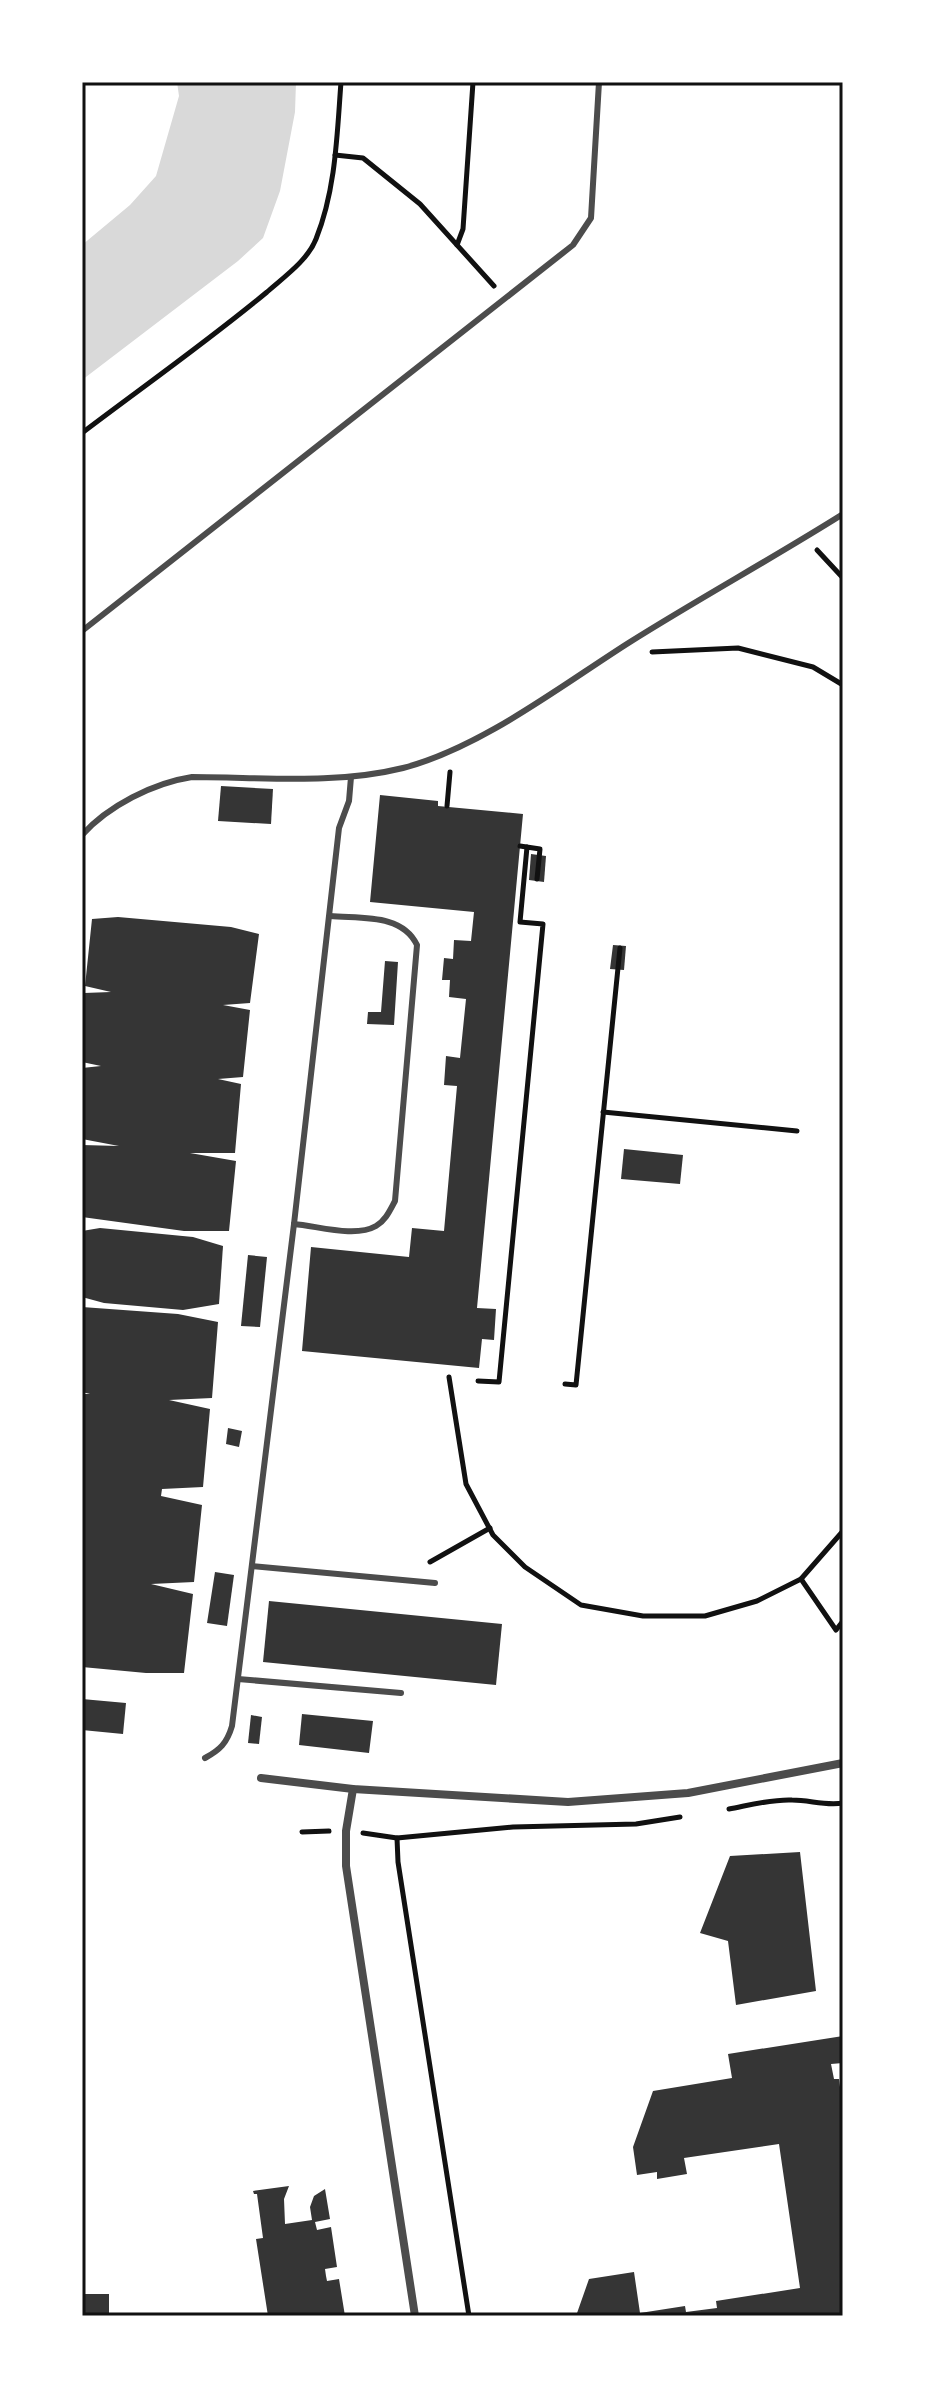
<svg xmlns="http://www.w3.org/2000/svg" width="925" height="2398" viewBox="0 0 925 2398" font-family="Rubik,sans-serif">
<rect width="100%" height="100%" fill="#fff"/>
<!-- water -->
<path fill="#d9d9d9" d="M 177,82 L 296,82 L 295,112 L 280,191 L 263,238 L 238,261 L 82,380 L 82,245 L 130,205 L 156,176 L 179,96 Z"/>
<!-- building -->
<g fill="#353535">
<path d="M 221,786 L 273,789 L 271,824 L 218,821 Z"/>
<path d="M 380,795 L 438,801 L 438,806 L 523,814 L 477,1308 L 496,1309 L 494,1340 L 482,1339 L 479,1368 L 302,1351 L 311,1247 L 409,1257 L 412,1228 L 444,1231 L 457,1086 L 444,1085 L 446,1056 L 460,1058 L 466,999 L 449,997 L 450,980 L 442,980 L 444,958 L 453,959 L 454,940 L 471,941 L 474,912 L 370,902 Z"/>
<path d="M 531,854 L 546,856 L 544,882 L 529,880 Z"/>
<path d="M 118,917 L 231,927 L 259,934 L 250,1003 L 223,1005 L 250,1010 L 243,1077 L 218,1079 L 241,1084 L 235,1153 L 190,1153 L 236,1161 L 229,1231 L 184,1231 L 82,1217 L 82,1145 L 119,1146 L 82,1139 L 82,1068 L 101,1066 L 82,1062 L 84,993 L 111,992 L 85,986 L 92,919 Z"/>
<path d="M 613,945 L 626,946 L 624,970 L 610,969 Z"/>
<path d="M 385,961 L 398,962 L 394,1025 L 367,1024 L 368,1012 L 381,1012 Z"/>
<path d="M 624,1149 L 683,1155 L 680,1184 L 621,1179 Z"/>
<path d="M 100,1228 L 193,1237 L 223,1246 L 219,1304 L 183,1310 L 104,1303 L 82,1297 L 82,1231 Z"/>
<path d="M 248,1255 L 267,1257 L 260,1327 L 241,1326 Z"/>
<path d="M 82,1307 L 178,1314 L 218,1322 L 212,1398 L 169,1400 L 210,1409 L 203,1487 L 162,1489 L 161,1496 L 202,1505 L 194,1582 L 151,1584 L 193,1594 L 184,1673 L 146,1673 L 82,1667 L 82,1394 L 90,1394 L 82,1392 Z"/>
<path d="M 228,1428 L 242,1431 L 239,1447 L 226,1444 Z"/>
<path d="M 215,1572 L 234,1575 L 227,1626 L 207,1623 Z"/>
<path d="M 269,1601 L 502,1624 L 496,1685 L 263,1662 Z"/>
<path d="M 82,1699 L 126,1703 L 123,1734 L 82,1730 Z"/>
<path d="M 302,1714 L 373,1721 L 369,1753 L 299,1745 Z"/>
<path d="M 251,1715 L 262,1717 L 259,1744 L 248,1743 Z"/>
<path d="M 800,1852 L 816,1991 L 736,2005 L 728,1941 L 700,1933 L 730,1856 Z"/>
<path d="M 843,2036 L 843,2063 L 831,2064 L 834,2079 L 839,2079 L 843,2111 L 843,2120 L 840,2121 L 843,2141 L 843,2316 L 576,2316 L 589,2279 L 634,2272 L 640,2313 L 685,2306 L 686,2312 L 717,2308 L 716,2301 L 800,2288 L 779,2144 L 684,2158 L 687,2174 L 657,2179 L 657,2172 L 637,2175 L 633,2147 L 653,2091 L 732,2078 L 728,2054 Z"/>
<path d="M 289,2186 L 284,2199 L 285,2224 L 312,2220 L 310,2207 L 314,2196 L 325,2189 L 330,2219 L 315,2222 L 317,2230 L 331,2227 L 337,2267 L 325,2269 L 326,2276 L 327,2281 L 339,2279 L 345,2316 L 268,2316 L 256,2239 L 263,2238 L 257,2194 L 254,2194 L 253,2191 Z"/>
<rect x="82" y="2294" width="27" height="22"/>
</g>
<g fill="none" stroke-linecap="round" stroke-linejoin="round">
<!-- path -->
<g stroke="#111" stroke-width="5">
<path d="M 335,155 L 363,158 L 420,204 L 494,286"/>
<path d="M 457,245 L 463,229 L 473,82"/>
<path d="M 82,433 C 144,386 208,341 267,292 C 284,277 308,260 316,239 C 336,189 337,134 341,82"/>
<path d="M 817,550 L 843,578"/>
<path d="M 652,652 L 738,648 L 813,667 L 843,685"/>
<path d="M 447,806 L 450,772"/>
<path d="M 520,846 L 540,849 L 537,879"/>
<path d="M 603,1112 L 797,1131"/>
<path d="M 449,1377 L 466,1484 L 493,1535 L 525,1567 L 581,1605 L 643,1616 L 705,1616 L 757,1601 L 801,1579 L 836,1630 L 843,1621"/>
<path d="M 478,1381 L 499,1382 L 543,924 L 520,922 L 527,847"/>
<path d="M 565,1384 L 576,1385 L 620,948"/>
<path d="M 430,1562 L 490,1528"/>
<path d="M 801,1579 L 843,1531"/>
<path d="M 729,1809 C 750,1805 772,1799 792,1800 C 810,1800 825,1806 843,1803"/>
<path d="M 302,1832 L 329,1831"/>
<path d="M 363,1833 L 397,1838 L 513,1827 L 636,1824 L 680,1817"/>
<path d="M 397,1838 L 398,1862 L 469,2316"/>
</g>
<!-- service -->
<g stroke="#4c4c4c" stroke-width="6">
<path d="M 82,631 L 573,245 L 591,218 L 599,82"/>
<path d="M 82,835 C 108,806 153,783 192,777 C 261,777 335,785 403,768 C 481,748 562,685 630,642 C 700,598 773,558 843,514"/>
<path d="M 294,1224 C 318,1226 355,1238 376,1226 C 386,1220 390,1210 395,1201 L 417,945 C 402,913 360,919 330,916"/>
<path d="M 252,1566 L 435,1583"/>
<path d="M 238,1679 L 401,1693"/>
<path d="M 205,1758 C 220,1750 227,1743 232,1726 L 294,1224 L 339,828 L 349,801 L 351,777"/>
</g>
<!-- minor -->
<g stroke="#4c4c4c" stroke-width="8">
<path d="M 261,1778 L 353,1789 L 568,1802 L 688,1793 L 843,1763"/>
<path d="M 353,1789 L 346,1831 L 346,1866 L 415,2316"/>
</g>
</g>
<!-- border -->
<rect width="925" height="2398" fill="none" stroke="#ffffff" stroke-width="168"/>
<rect x="84" y="84" width="757" height="2230" fill="none" stroke="#111" stroke-width="3"/>
</svg>
